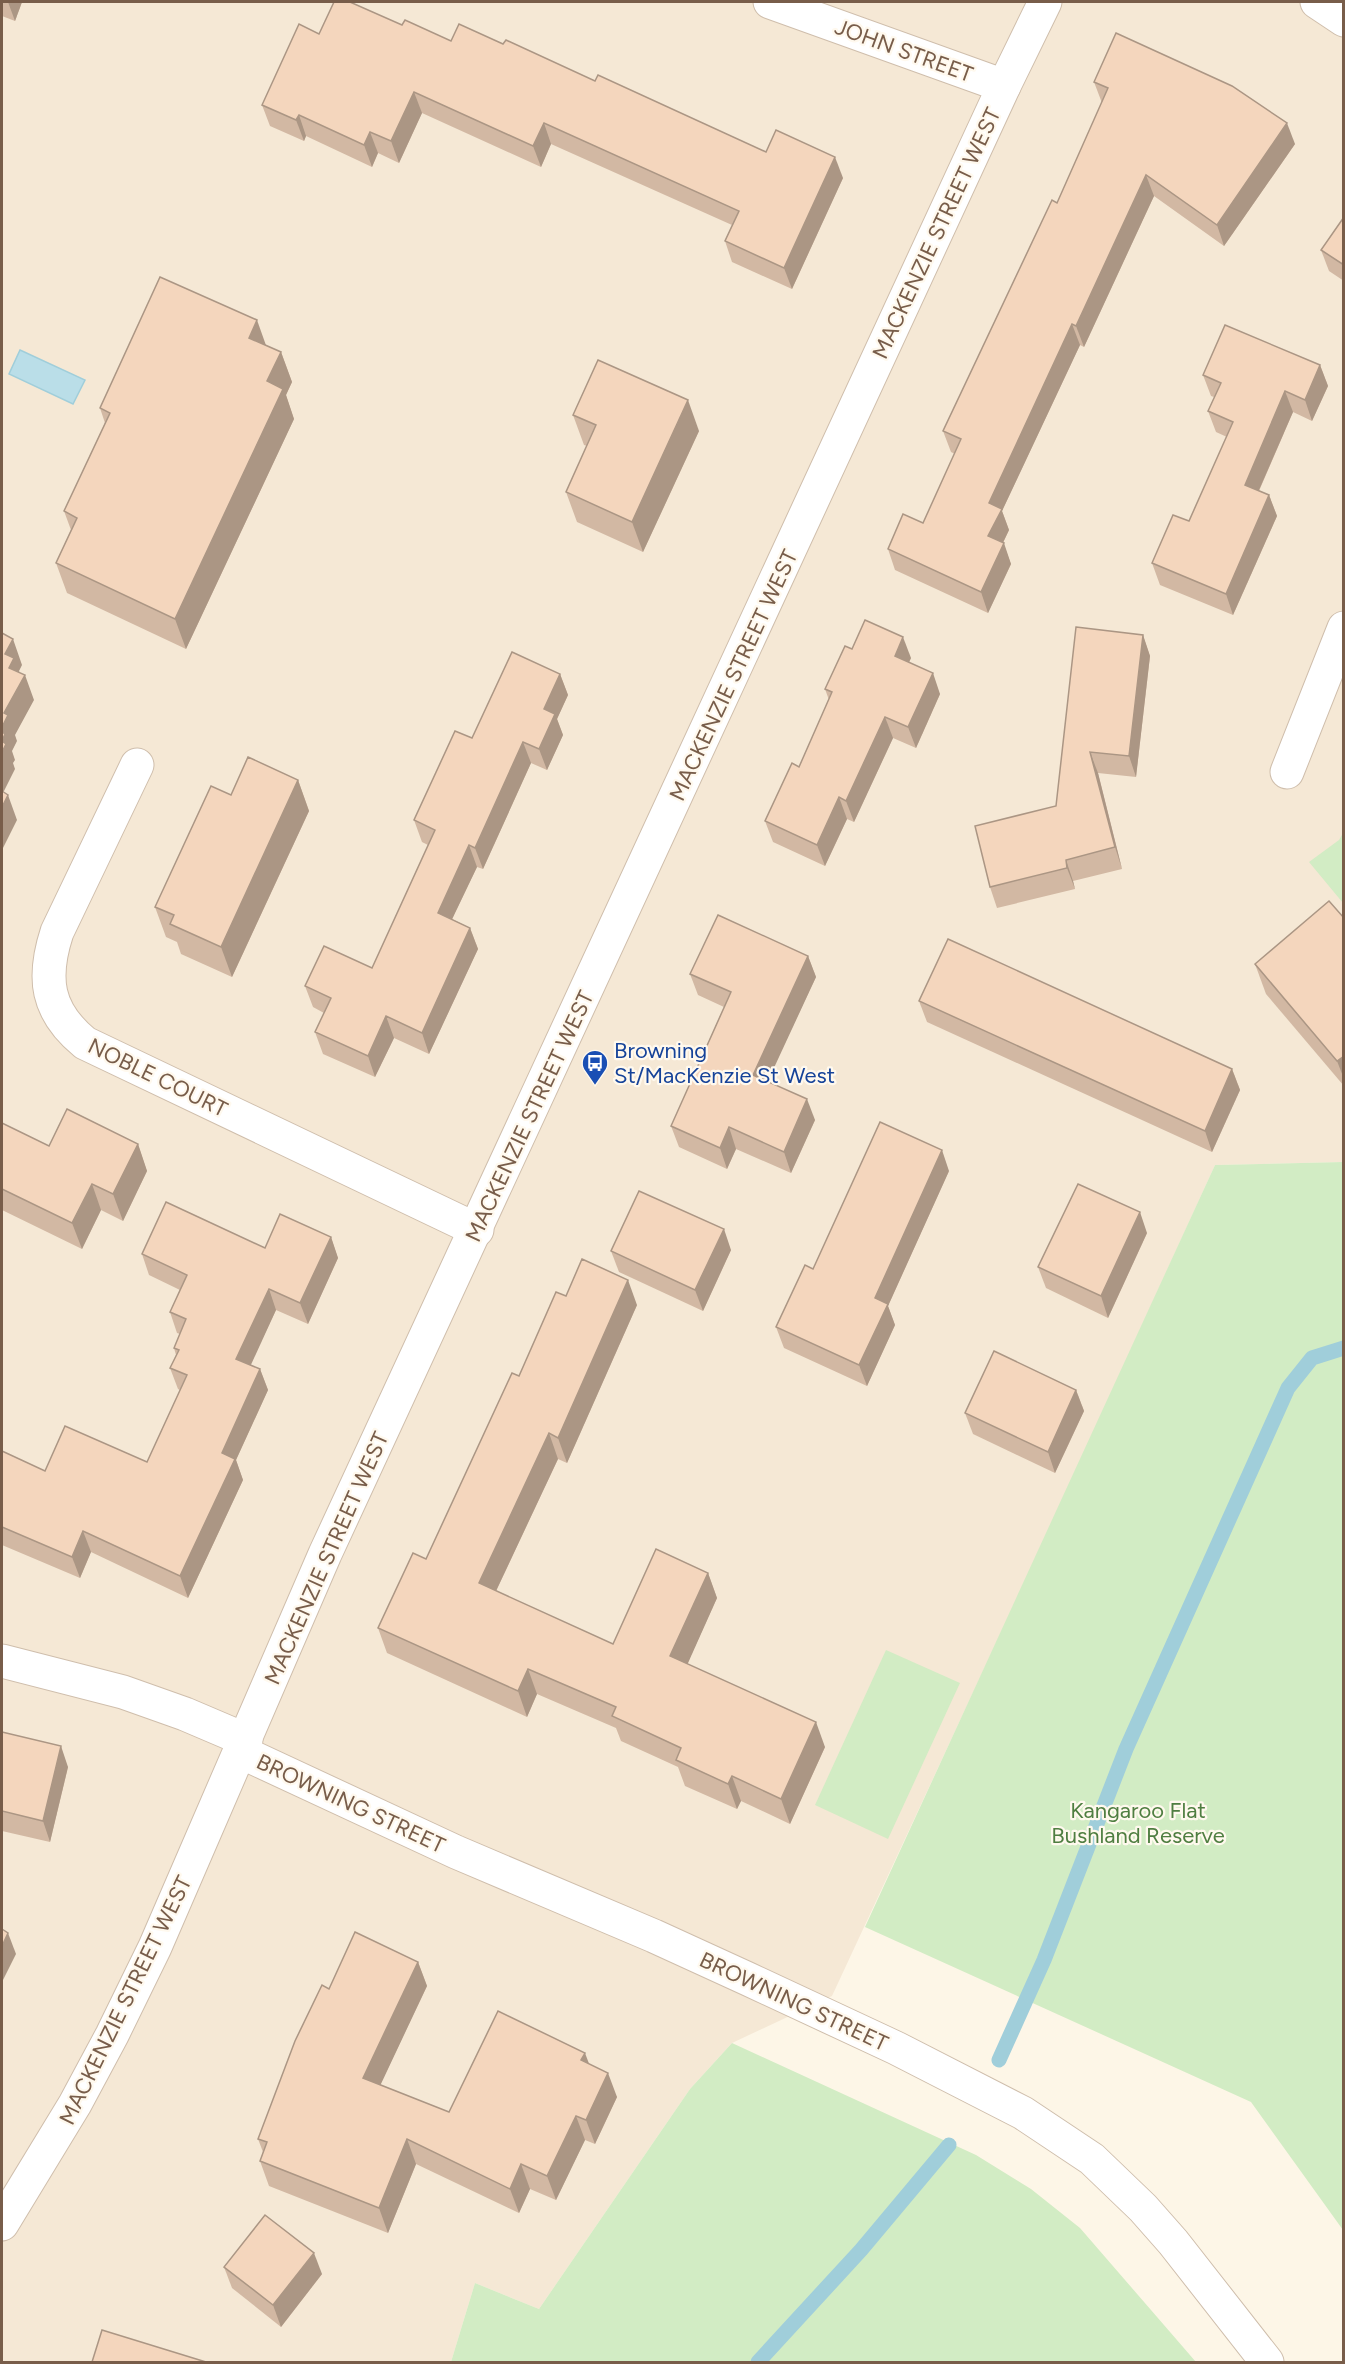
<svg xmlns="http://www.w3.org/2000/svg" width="1345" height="2364" viewBox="0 0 1345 2364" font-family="Figtree,sans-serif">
<rect width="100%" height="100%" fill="#fdf6e7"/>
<!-- residential -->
<path fill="#f5e8d5" d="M 2,2 L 1343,2 L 1343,1162 L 1215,1165 L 1062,1501 L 832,1996 L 732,2043 L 690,2089 L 539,2309 L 475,2283 L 451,2362 L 2,2362 Z"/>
<!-- green -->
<g fill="#d2ecc4">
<path d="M 1343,833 L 1343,903 L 1309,862 L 1339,840 Z"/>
<path d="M 1343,1162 L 1344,1162 L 1343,2230 L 1251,2102 L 865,1927 L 1215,1165 Z"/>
<path d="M 886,1650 L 960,1683 L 888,1839 L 815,1805 Z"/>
<path d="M 732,2043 L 976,2155 L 1031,2189 L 1080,2228 L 1196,2362 L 451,2362 L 475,2283 L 539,2309 L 690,2089 Z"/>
</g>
<!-- water -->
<path fill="#badee8" stroke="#a0ceda" stroke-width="1.5" d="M 20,350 L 85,380 L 73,404 L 9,374 Z"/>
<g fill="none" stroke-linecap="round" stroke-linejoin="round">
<!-- stream -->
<g stroke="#a0ceda" stroke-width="15">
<path d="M 999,2060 L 1044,1960 L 1126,1749 L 1288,1388 L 1312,1358 L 1344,1348"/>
<path d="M 758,2362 L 861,2250 L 949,2145"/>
</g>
<!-- minor casing -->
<g stroke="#cfbeac" stroke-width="35">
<g id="minor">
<path d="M 770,2 L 1004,86"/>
<path d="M 1317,2 L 1344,20"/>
<path d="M 137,765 L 57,932 C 42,978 46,1011 85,1043 L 477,1230"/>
<path d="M 1287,772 L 1344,628"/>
<path d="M 2,1661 L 123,1692 L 185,1714 L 246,1740"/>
<path d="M 241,1752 L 456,1852 L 654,1936 L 748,1979 L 896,2048 L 1023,2113 L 1092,2159 L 1143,2208 L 1173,2242 L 1267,2362"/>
<path d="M 2,2224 L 75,2104 L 112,2035 L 155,1947 L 325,1554 L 1004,86 L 1045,2"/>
</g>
</g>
<!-- minor -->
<use href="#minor" stroke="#fff" stroke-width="33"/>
</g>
<!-- wall -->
<g fill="#d2b8a3">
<path d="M 2,2 L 22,2 L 15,21 L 2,16 Z"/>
<path d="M 402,25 L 451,41 L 503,44 L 595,81 L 766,152 L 843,178 L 792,289 L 732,262 L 725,241 L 732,225 L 551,144 L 541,167 L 422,113 L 399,163 L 378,153 L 372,167 L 306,136 L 304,141 L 270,126 L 262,105 L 319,34 Z"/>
<path d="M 1094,82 L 1295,144 L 1224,246 L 1154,196 L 1084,347 L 1080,345 L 1002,511 L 1009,530 L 1003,543 L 1011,564 L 988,613 L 895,570 L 888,549 L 923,523 L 955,454 L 951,452 L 943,431 L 1057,203 L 1102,103 Z"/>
<path d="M 1344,217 L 1344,281 L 1329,271 L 1321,250 Z"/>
<path d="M 266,346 L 281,352 L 292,382 L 286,395 L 294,419 L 186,649 L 67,593 L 56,563 L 71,530 L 64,511 L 105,423 L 100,408 Z"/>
<path d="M 1320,365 L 1328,386 L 1312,421 L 1293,412 L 1259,491 L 1269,495 L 1277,516 L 1233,615 L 1160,585 L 1152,563 L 1189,521 L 1227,437 L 1216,432 L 1208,411 L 1214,397 L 1211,396 L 1203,375 Z"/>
<path d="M 573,415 L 699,431 L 643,552 L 577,522 L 566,492 L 587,446 L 584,445 Z"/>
<path d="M 1143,635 L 1150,656 L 1136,777 L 1098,773 L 1122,869 L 1073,881 L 1075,889 L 997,908 L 990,887 L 1056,806 Z"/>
<path d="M 852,649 L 911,658 L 909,662 L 940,694 L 916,748 L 893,738 L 854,822 L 847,819 L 825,866 L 773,842 L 765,821 L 799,767 L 829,700 L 825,689 Z"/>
<path d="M 560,674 L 568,695 L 557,719 L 563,735 L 547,770 L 531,763 L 483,869 L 477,867 L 452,919 L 470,928 L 478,949 L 429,1054 L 394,1038 L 375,1077 L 323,1054 L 315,1032 L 324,1013 L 313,1007 L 305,986 L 372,968 L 428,845 L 422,842 L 414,820 L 472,738 Z"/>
<path d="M 298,780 L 309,811 L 232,977 L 181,954 L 177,942 L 166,937 L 155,907 L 231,795 Z"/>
<path d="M 1344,918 L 1344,1086 L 1266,994 L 1255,964 Z"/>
<path d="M 808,956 L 816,977 L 767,1081 L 815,1120 L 791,1173 L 736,1149 L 727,1169 L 679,1147 L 671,1126 L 724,1007 L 698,995 L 690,974 Z"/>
<path d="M 919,1001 L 1232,1069 L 1240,1090 L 1212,1152 L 927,1022 Z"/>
<path d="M 2,1123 L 49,1146 L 138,1144 L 147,1171 L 123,1221 L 101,1210 L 82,1249 L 2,1210 Z"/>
<path d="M 949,1171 L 888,1306 L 895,1325 L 867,1386 L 784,1348 L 776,1327 L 813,1269 Z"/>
<path d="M 1147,1233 L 1108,1318 L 1046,1288 L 1038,1267 Z"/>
<path d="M 331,1237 L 338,1258 L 308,1324 L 276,1310 L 250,1365 L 260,1369 L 268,1390 L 236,1460 L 243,1480 L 188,1598 L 91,1552 L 80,1578 L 2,1545 L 2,1451 L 45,1471 L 147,1462 L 180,1390 L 178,1389 L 170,1368 L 176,1355 L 174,1348 L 180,1334 L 177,1333 L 170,1312 L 180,1290 L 149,1275 L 142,1254 L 265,1248 Z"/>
<path d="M 731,1250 L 703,1311 L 619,1272 L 611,1251 Z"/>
<path d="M 566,1296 L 637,1305 L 567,1463 L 558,1459 L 496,1591 L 613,1644 L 708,1573 L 717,1598 L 687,1664 L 825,1747 L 790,1824 L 741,1801 L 737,1809 L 685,1786 L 678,1767 L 621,1741 L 616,1728 L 537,1694 L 527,1717 L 387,1653 L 378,1628 L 426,1559 L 519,1376 Z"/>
<path d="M 1076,1390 L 1084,1411 L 1055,1473 L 973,1434 L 965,1413 Z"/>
<path d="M 2,1732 L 68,1767 L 50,1842 L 2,1831 Z"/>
<path d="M 418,1962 L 427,1986 L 380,2085 L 449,2112 L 589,2064 L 617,2097 L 595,2144 L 585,2140 L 556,2200 L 530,2189 L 519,2213 L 416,2164 L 388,2233 L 269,2186 L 260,2161 L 263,2152 L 258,2139 L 329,1989 Z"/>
<path d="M 224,2267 L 322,2274 L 281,2327 L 232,2288 Z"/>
</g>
<!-- shaded-wall -->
<g fill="#ab9684">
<path d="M 8,2 L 22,2 L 15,21 Z"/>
<path d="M 414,92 L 422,113 L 399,163 L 391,141 Z"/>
<path d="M 299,115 L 306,136 L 304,141 L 296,120 Z"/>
<path d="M 544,123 L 551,144 L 541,167 L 533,146 Z"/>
<path d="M 1287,123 L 1295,144 L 1224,246 L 1217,225 Z"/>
<path d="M 370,132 L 378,153 L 372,167 L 364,145 Z"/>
<path d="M 835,157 L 843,178 L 792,289 L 784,268 Z"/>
<path d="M 1146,175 L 1154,196 L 1084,347 L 1076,326 Z"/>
<path d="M 257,320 L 268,351 L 249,338 Z"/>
<path d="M 1072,324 L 1080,345 L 1002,511 L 1009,530 L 996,557 L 988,536 L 989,503 Z"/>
<path d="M 281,352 L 292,382 L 286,395 L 294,419 L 186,649 L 175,619 L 267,381 Z"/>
<path d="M 1320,365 L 1328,386 L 1312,421 L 1305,400 Z"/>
<path d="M 1285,391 L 1293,412 L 1252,506 L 1245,485 Z"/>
<path d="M 688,400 L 699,431 L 643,552 L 632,522 Z"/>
<path d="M 1269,495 L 1277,516 L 1233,615 L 1226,594 Z"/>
<path d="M 1004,543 L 1011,564 L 988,613 L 981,592 Z"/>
<path d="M 1143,635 L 1150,656 L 1136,777 L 1129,756 Z"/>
<path d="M 903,637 L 911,658 L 902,677 L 895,656 Z"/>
<path d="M 13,639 L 22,665 L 19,671 L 22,679 L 25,675 L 34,700 L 15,735 L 17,741 L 12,751 L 15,760 L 13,763 L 15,769 L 2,795 L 2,727 L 4,713 L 5,654 Z"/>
<path d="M 933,673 L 940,694 L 916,748 L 908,727 Z"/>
<path d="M 560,674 L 568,695 L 557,719 L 563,735 L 547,770 L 539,749 L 544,709 Z"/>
<path d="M 885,717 L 893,738 L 854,822 L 846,801 Z"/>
<path d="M 523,742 L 531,763 L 483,869 L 475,848 Z"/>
<path d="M 1090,752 L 1098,773 L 1122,869 L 1115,847 Z"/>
<path d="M 298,780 L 309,811 L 232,977 L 221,947 Z"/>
<path d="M 8,795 L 17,820 L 2,850 L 2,807 Z"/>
<path d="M 839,797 L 847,819 L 825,866 L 817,845 Z"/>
<path d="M 469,845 L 477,867 L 445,934 L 438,913 Z"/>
<path d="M 1066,860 L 1073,881 L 1075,889 L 1067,868 Z"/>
<path d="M 470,928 L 478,949 L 429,1054 L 422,1033 Z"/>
<path d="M 808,956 L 816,977 L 761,1096 L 753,1075 Z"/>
<path d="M 386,1016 L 394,1038 L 375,1077 L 368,1056 Z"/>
<path d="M 1344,1056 L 1344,1079 L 1337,1061 Z"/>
<path d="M 1232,1069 L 1240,1090 L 1212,1152 L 1205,1131 Z"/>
<path d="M 807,1099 L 815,1120 L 791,1173 L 784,1152 Z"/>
<path d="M 729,1127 L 736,1149 L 727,1169 L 720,1148 Z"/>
<path d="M 138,1144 L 147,1171 L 123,1221 L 113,1194 Z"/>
<path d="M 942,1150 L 949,1171 L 888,1306 L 895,1325 L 867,1386 L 859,1365 L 875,1298 Z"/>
<path d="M 92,1184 L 101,1210 L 82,1249 L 72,1223 Z"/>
<path d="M 1140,1212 L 1147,1233 L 1108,1318 L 1101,1296 Z"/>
<path d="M 724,1229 L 731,1250 L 703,1311 L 695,1290 Z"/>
<path d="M 331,1237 L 338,1258 L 308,1324 L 300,1303 Z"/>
<path d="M 628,1280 L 637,1305 L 567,1463 L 558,1438 Z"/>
<path d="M 269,1289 L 276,1310 L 244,1380 L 236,1359 Z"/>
<path d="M 260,1369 L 268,1390 L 236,1460 L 243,1480 L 188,1598 L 180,1576 L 222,1453 Z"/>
<path d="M 1076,1390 L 1084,1411 L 1055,1473 L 1048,1452 Z"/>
<path d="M 549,1433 L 558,1459 L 488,1608 L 479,1583 Z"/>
<path d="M 83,1531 L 91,1552 L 80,1578 L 72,1557 Z"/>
<path d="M 708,1573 L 717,1598 L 680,1681 L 670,1656 Z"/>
<path d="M 528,1669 L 537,1694 L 527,1717 L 518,1691 Z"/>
<path d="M 816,1722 L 825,1747 L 790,1824 L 781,1799 Z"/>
<path d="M 61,1746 L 68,1767 L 50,1842 L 43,1821 Z"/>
<path d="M 732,1776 L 741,1801 L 737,1809 L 728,1784 Z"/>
<path d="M 8,1933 L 16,1954 L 2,1982 L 2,1946 Z"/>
<path d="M 418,1962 L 427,1986 L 372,2103 L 363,2078 Z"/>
<path d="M 585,2053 L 594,2077 L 581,2060 Z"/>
<path d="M 608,2073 L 617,2097 L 595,2144 L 586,2120 Z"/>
<path d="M 576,2116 L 585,2140 L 556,2200 L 547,2176 Z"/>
<path d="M 407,2139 L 416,2164 L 388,2233 L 379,2208 Z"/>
<path d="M 521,2164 L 530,2189 L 519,2213 L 510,2189 Z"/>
<path d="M 314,2253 L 322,2274 L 281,2327 L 273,2305 Z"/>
</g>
<!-- building -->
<g fill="#f4d6bd" stroke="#ab9684" stroke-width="1.5">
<path d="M 334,2 L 350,2 L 402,25 L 405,20 L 451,41 L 459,24 L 503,44 L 506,40 L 595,81 L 598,75 L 766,152 L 776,130 L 835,157 L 784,268 L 725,241 L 739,211 L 544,123 L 533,146 L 414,92 L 391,141 L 370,132 L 364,145 L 299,115 L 296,120 L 262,105 L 299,24 L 319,34 Z"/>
<path d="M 1116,33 L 1232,86 L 1287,123 L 1217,225 L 1146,175 L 1076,326 L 1072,324 L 989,503 L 1002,509 L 988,536 L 1004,543 L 981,592 L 888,549 L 903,514 L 923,523 L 961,439 L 943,431 L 1052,200 L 1057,203 L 1108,88 L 1094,82 Z"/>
<path d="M 1344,217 L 1344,265 L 1321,250 Z"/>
<path d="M 160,277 L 257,320 L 249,338 L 281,352 L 267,381 L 283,389 L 175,619 L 56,563 L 77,518 L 64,511 L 110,413 L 100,408 Z"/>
<path d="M 1225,325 L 1320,365 L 1305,400 L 1285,391 L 1245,485 L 1269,495 L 1226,594 L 1152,563 L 1173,515 L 1189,521 L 1233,422 L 1208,411 L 1221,383 L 1203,375 Z"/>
<path d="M 598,360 L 688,400 L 632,522 L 566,492 L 596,425 L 573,415 Z"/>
<path d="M 865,620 L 903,637 L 895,656 L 933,673 L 908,727 L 885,717 L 846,801 L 839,797 L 817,845 L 765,821 L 792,763 L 799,767 L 832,692 L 825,689 L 845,646 L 852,649 Z"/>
<path d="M 1076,627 L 1143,635 L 1129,756 L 1090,752 L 1115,847 L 1066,860 L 1067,868 L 990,887 L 975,826 L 1056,806 Z"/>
<path d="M 2,633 L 13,639 L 5,654 L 14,658 L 9,668 L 25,675 L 4,713 L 8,715 L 2,727 Z"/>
<path d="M 512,652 L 560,674 L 544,709 L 555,714 L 539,749 L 523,742 L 475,848 L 469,845 L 438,913 L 470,928 L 422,1033 L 386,1016 L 368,1056 L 315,1032 L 331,998 L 305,986 L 324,946 L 372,968 L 435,830 L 414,820 L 455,731 L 472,738 Z"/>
<path d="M 2,732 L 5,734 L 2,741 L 6,744 L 2,752 Z"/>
<path d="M 248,757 L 298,780 L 221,947 L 170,924 L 174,915 L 155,907 L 211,786 L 231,795 Z"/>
<path d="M 2,791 L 8,795 L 2,807 Z"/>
<path d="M 1329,901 L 1344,918 L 1344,1056 L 1337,1061 L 1255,964 Z"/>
<path d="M 718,915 L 808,956 L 753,1075 L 807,1099 L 784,1152 L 729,1127 L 720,1148 L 671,1126 L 731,992 L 690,974 Z"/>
<path d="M 948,939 L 1232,1069 L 1205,1131 L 919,1001 Z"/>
<path d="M 67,1109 L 138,1144 L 113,1194 L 92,1184 L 72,1223 L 2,1189 L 2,1123 L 49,1146 Z"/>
<path d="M 880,1122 L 942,1150 L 875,1298 L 888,1304 L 859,1365 L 776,1327 L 805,1265 L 813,1269 Z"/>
<path d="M 1078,1184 L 1140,1212 L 1101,1296 L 1038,1267 Z"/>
<path d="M 639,1191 L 724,1229 L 695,1290 L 611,1251 Z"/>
<path d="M 166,1202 L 265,1248 L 280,1214 L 331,1237 L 300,1303 L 269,1289 L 236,1359 L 260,1369 L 222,1453 L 235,1459 L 180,1576 L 83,1531 L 72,1557 L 2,1527 L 2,1451 L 45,1471 L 65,1426 L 147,1462 L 187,1375 L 170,1368 L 179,1350 L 174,1348 L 186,1319 L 170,1312 L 187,1275 L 142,1254 Z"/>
<path d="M 582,1259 L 628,1280 L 558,1438 L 549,1433 L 479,1583 L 613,1644 L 656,1549 L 708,1573 L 670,1656 L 816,1722 L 781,1799 L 732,1776 L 728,1784 L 676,1760 L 681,1748 L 612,1716 L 616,1707 L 528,1669 L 518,1691 L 378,1628 L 413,1553 L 426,1559 L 512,1373 L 519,1376 L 556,1292 L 566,1296 Z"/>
<path d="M 994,1351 L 1076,1390 L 1048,1452 L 965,1413 Z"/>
<path d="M 2,1732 L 61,1746 L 43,1821 L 2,1811 Z"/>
<path d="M 2,1929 L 8,1933 L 2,1946 Z"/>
<path d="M 355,1932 L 418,1962 L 363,2078 L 449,2112 L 498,2011 L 585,2053 L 581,2060 L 608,2073 L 586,2120 L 576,2116 L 547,2176 L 521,2164 L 510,2189 L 407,2139 L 379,2208 L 260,2161 L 267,2142 L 258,2139 L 295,2041 L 322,1985 L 329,1989 Z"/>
<path d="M 265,2215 L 314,2253 L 273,2305 L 224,2267 Z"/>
<path d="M 102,2330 L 206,2362 L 92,2362 Z"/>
</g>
<!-- icons -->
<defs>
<g id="bus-pin" transform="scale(1.35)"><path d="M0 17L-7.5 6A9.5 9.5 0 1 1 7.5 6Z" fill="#1a4fb4" stroke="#fff9ee"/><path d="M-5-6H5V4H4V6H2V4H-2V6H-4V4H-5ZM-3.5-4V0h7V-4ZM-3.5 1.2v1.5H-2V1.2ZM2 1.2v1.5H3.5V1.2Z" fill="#fff"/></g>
</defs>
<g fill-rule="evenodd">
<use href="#bus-pin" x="595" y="1063"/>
</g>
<g text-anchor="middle" stroke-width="4.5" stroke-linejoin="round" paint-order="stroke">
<!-- street labels -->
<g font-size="22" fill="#785d4a" stroke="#fff9ee">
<text transform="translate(904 50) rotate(20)" y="8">JOHN STREET</text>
<text transform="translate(936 233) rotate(-65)" y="8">MACKENZIE STREET WEST</text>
<text transform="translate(733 675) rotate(-65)" y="8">MACKENZIE STREET WEST</text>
<text transform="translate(158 1077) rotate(26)" y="8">NOBLE COURT</text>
<text transform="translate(529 1116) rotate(-65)" y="8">MACKENZIE STREET WEST</text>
<text transform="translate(326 1558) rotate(-66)" y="8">MACKENZIE STREET WEST</text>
<text transform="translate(351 1803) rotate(25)" y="8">BROWNING STREET</text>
<text transform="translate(125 2000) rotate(-64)" y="8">MACKENZIE STREET WEST</text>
<text transform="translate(794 2001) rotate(25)" y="8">BROWNING STREET</text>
</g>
<!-- transit labels -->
<g font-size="22" fill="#164399" stroke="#fff9ee" text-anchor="start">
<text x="614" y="1058">Browning<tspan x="614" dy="25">St/MacKenzie St West</tspan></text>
</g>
<!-- park labels -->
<g font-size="22" fill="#4f7e41" stroke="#fff9ee">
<text x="1138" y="1818">Kangaroo Flat<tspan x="1138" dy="25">Bushland Reserve</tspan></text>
</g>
</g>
<!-- border -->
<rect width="1345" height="2364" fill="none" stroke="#785d4a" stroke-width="6"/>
</svg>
